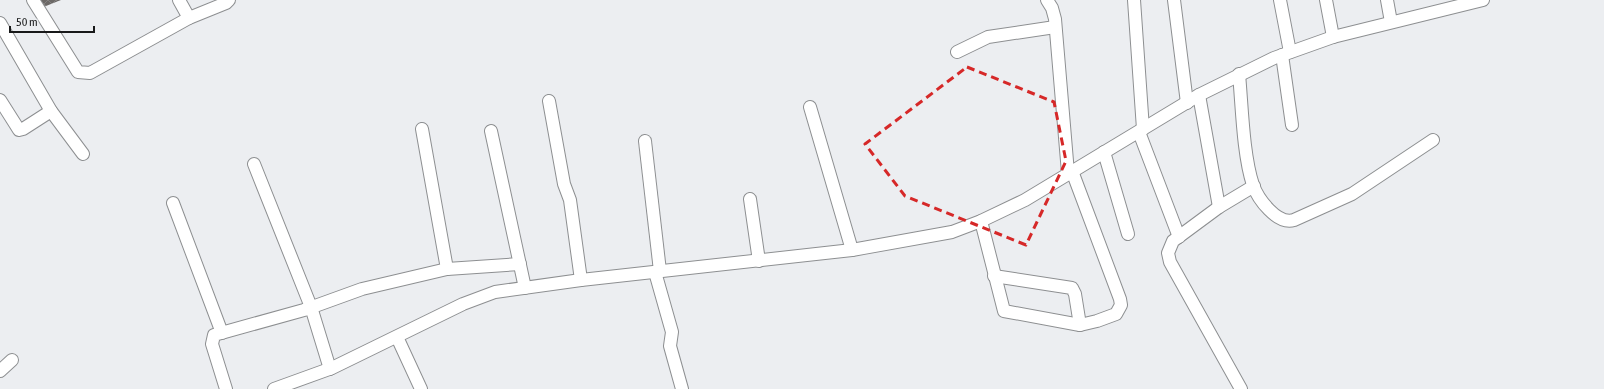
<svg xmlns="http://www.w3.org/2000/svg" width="1604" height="389" viewBox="0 0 1604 389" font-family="'Asap Condensed',sans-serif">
<defs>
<pattern id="building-cross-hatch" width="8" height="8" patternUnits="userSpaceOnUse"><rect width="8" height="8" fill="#6c6967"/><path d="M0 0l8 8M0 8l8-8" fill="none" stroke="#838180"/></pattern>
</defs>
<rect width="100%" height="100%" fill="#eceef1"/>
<!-- building -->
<path fill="url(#building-cross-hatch)" d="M 37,0 L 61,0 L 41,8 Z"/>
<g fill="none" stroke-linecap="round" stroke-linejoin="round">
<!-- minor casing -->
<g stroke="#8d8f91" stroke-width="14">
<g id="minor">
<path d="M 33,0 L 78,72 L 90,73 L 189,18 L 226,3 L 229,0"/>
<path d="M 179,0 L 189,18"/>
<path d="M 1047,0 L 1052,8 L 1055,19 L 1068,173"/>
<path d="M 1134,0 L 1143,129"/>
<path d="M 1174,0 L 1187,103"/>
<path d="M 1280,0 L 1290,52"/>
<path d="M 1326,0 L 1333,37"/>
<path d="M 1387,0 L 1391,22"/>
<path d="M 0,23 L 51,111 L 83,154"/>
<path d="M 957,52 L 988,37 L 1055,27"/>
<path d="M 1282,55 L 1292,125"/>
<path d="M 1239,74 C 1242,106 1243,155 1253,185 C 1258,199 1277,225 1294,220 L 1352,194 L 1433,140"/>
<path d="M 1199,95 L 1219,207"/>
<path d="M 0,100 L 19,130 L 23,129 L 51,111"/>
<path d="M 549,101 L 564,184 L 570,200 L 581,280"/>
<path d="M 810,107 L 852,250"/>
<path d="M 422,129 L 447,269"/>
<path d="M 491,131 L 525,288"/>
<path d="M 1139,132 L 1179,237"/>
<path d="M 645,141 L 660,271"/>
<path d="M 1104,152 L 1128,234"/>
<path d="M 254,164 L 311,307 L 330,369"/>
<path d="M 750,199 L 759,261"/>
<path d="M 173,203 L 222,333"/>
<path d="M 981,221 L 1004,311 L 1080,325 L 1097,321 L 1116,314 L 1121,305 L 1120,299 L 1072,171"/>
<path d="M 655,272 L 672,332 L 670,346 L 682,389"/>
<path d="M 994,276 L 1072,288 L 1075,294 L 1080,325"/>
<path d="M 397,337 L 421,389"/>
<path d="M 0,371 L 12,360"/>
<path d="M 226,389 L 212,344 L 214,335 L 304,310 L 362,289 L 447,269 L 520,264"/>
<path d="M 274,389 L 332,368 L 463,304 L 495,292 L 581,280 L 852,250 L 952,232 L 981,221 L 1025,200 L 1199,95 L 1274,58 L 1333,37 L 1483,0"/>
<path d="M 1241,389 L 1170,262 L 1168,253 L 1173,241 L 1219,207 L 1254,186"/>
</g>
</g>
<!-- minor -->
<use href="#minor" stroke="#fff" stroke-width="12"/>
</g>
<!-- marked area -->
<path fill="none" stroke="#d62828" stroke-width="3" stroke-dasharray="8 5" stroke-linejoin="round" d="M 967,67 L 1054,102 L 1066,161 L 1026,245 L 905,196 L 865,144 Z"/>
<!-- scale -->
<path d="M10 26v6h84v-6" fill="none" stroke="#18191a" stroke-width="2"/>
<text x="16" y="26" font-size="12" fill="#18191a" stroke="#eceef1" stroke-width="3" paint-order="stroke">50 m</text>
</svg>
